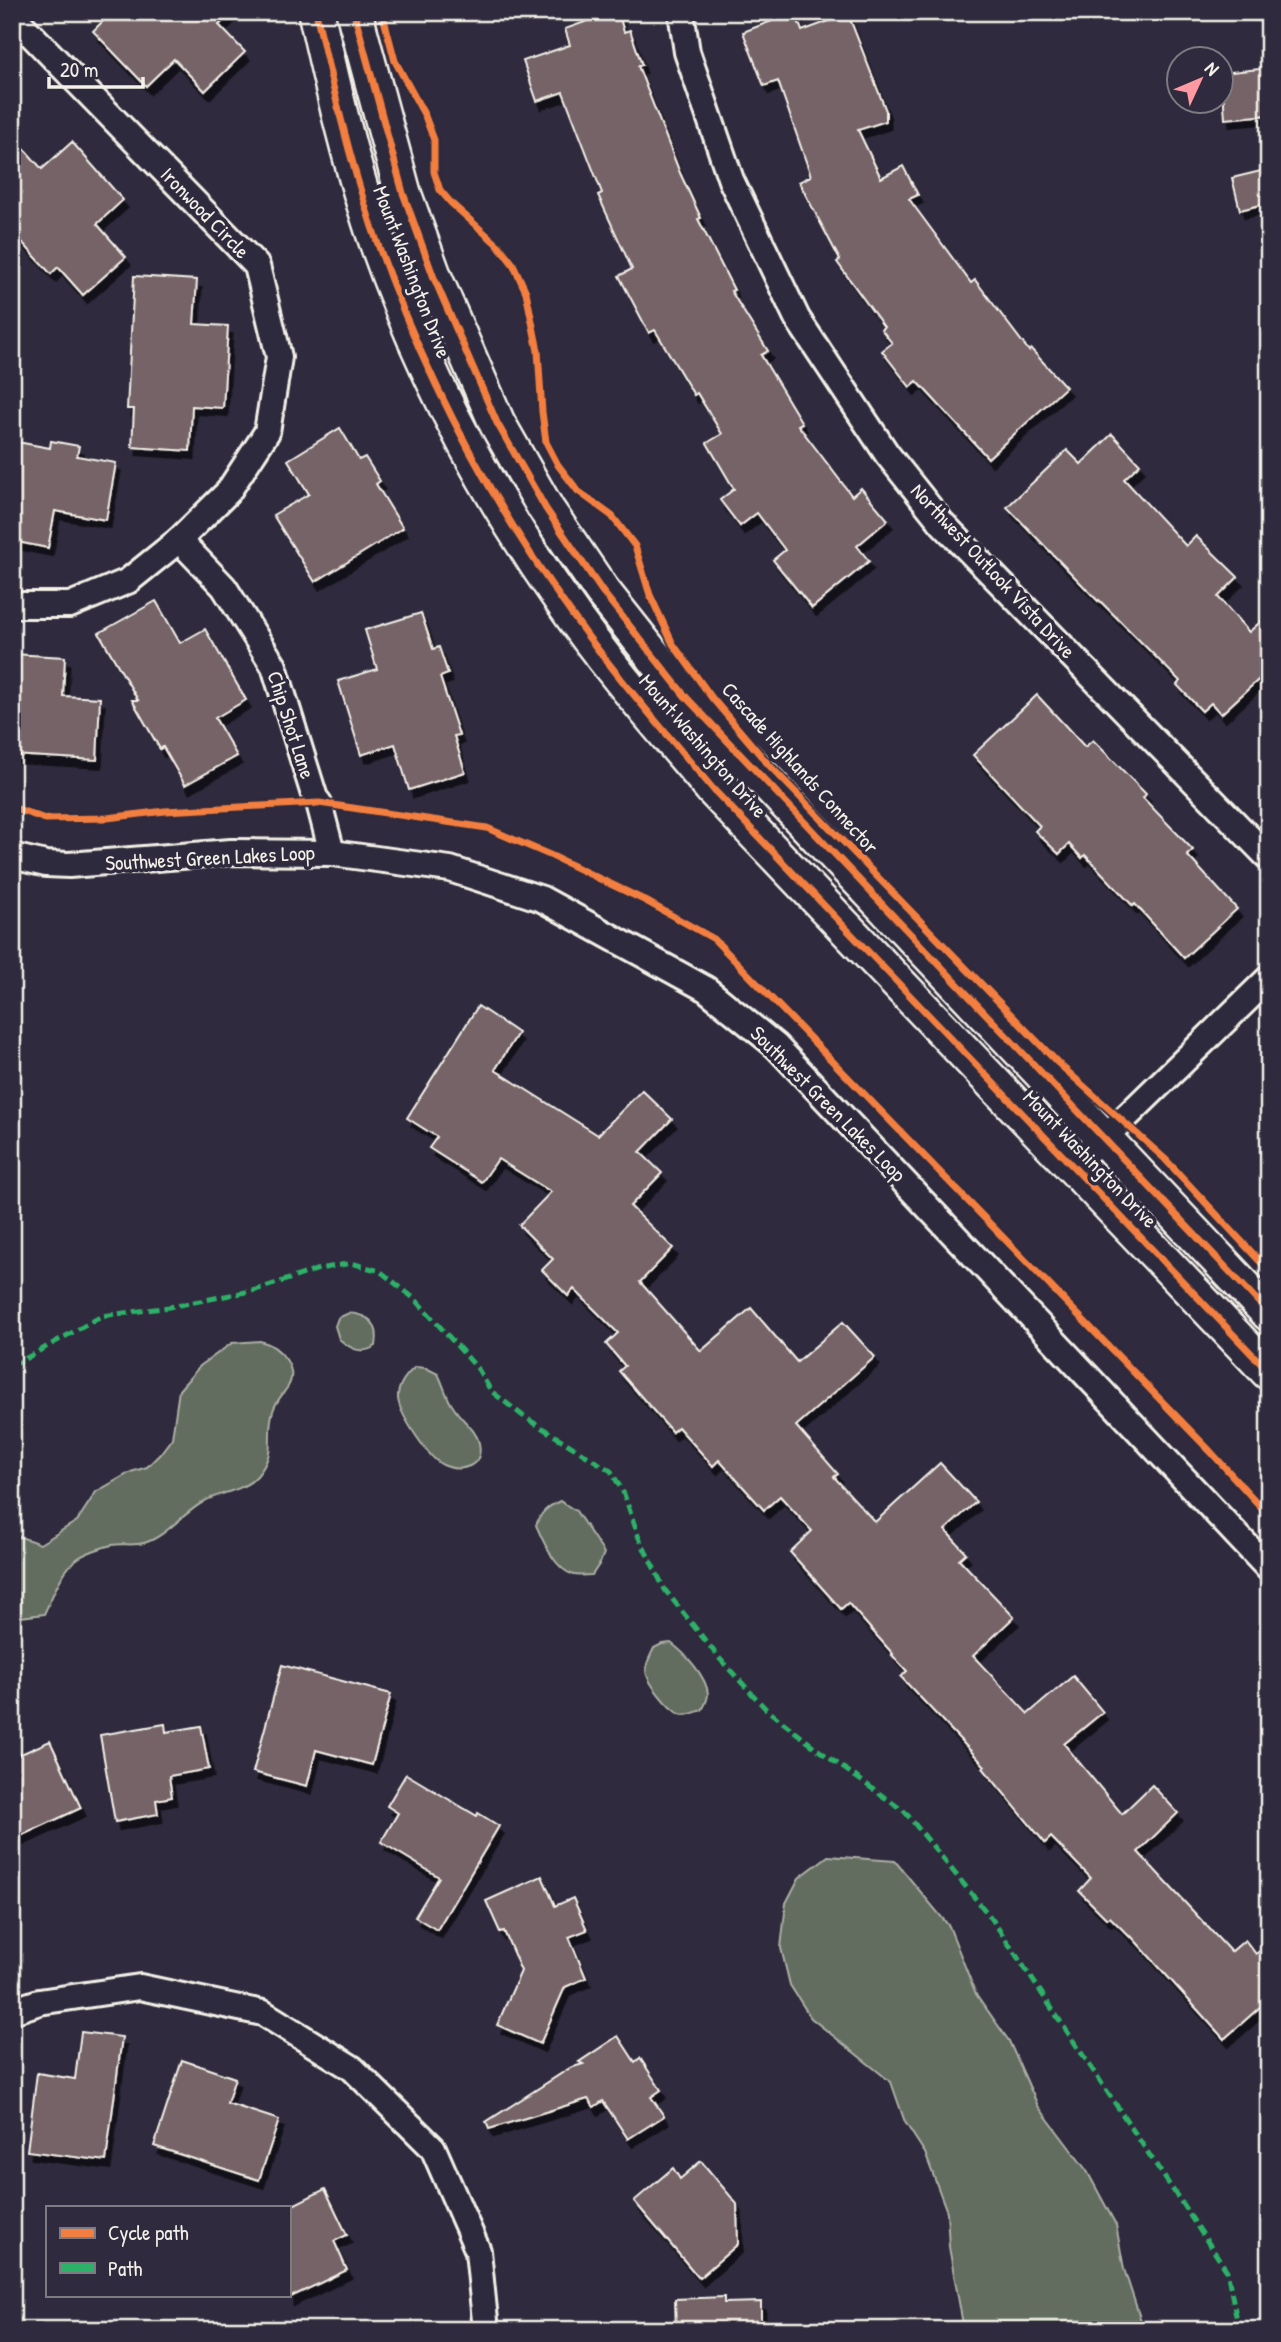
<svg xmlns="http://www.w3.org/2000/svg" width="1281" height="2342" viewBox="0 0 1281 2342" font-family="'Patrick Hand',sans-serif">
<defs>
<filter id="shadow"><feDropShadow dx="4.5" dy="8" stdDeviation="0" flood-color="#0009"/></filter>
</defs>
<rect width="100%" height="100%" fill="#2f2a3d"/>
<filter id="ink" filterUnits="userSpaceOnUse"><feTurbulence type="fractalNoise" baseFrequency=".0143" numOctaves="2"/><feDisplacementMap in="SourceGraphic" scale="14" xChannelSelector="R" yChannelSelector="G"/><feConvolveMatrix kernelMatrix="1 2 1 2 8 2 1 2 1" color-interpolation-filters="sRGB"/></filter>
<g filter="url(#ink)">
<!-- green -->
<g fill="#626d61" stroke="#abafa4" stroke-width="2">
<path d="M 349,1313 C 370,1315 380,1324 376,1346 C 361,1355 351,1349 339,1339 L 335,1326 L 338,1318 Z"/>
<path d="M 260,1341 C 280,1346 300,1369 287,1388 C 282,1395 275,1403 273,1411 C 265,1435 278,1452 257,1476 C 244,1491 221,1492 205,1501 C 184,1512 166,1537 144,1543 C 134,1546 122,1543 112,1545 C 103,1547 85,1553 77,1559 C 61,1571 53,1596 44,1614 L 12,1618 L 12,1534 L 40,1544 L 77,1521 L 96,1492 L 131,1472 L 147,1467 L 160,1454 L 172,1438 L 179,1390 L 200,1366 L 232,1343 Z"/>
<path d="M 415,1367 L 426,1368 L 438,1374 C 444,1385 446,1398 454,1408 C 461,1420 476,1429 479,1443 C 484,1467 461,1473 443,1465 C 429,1459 400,1415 398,1399 C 397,1386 406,1375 415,1367 Z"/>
<path d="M 560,1501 L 576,1511 L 604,1553 L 600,1563 L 592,1575 C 586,1575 579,1576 574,1575 C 555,1570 543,1541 536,1525 C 541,1512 547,1507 560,1501 Z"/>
<path d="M 671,1643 C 685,1653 707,1677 708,1694 C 708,1700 705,1705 702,1710 C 695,1712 687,1717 680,1714 C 669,1710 646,1681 646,1670 C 646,1662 651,1655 654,1648 L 662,1644 Z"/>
<path d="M 828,1856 L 895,1861 L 949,1926 L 976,1994 L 1009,2041 L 1038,2106 L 1087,2171 L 1116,2225 L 1124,2269 L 1144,2330 L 964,2330 L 949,2247 L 947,2212 L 925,2153 L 905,2122 L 891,2082 L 811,2018 L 790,1985 L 781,1948 L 786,1903 L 799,1878 Z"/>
</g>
<!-- building -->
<g fill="#756368" stroke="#f4f1e8" stroke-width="2" filter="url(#shadow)">
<path d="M 112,12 L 232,12 L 219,25 L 245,52 L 205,91 L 174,59 L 146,86 L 93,31 Z"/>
<path d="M 613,12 L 618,12 L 624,32 L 630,30 L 642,65 L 638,66 L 680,173 L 701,218 L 698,219 L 734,290 L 731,291 L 768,351 L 761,355 L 802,423 L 798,425 L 852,496 L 861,488 L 888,520 L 857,546 L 869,561 L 812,608 L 773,560 L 785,550 L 757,513 L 740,526 L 720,500 L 734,489 L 707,443 L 722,434 L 697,393 L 694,395 L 655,330 L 649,333 L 619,276 L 632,269 L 598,195 L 602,193 L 563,92 L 537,101 L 523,61 L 570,45 L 565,29 Z"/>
<path d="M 795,12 L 802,31 L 848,14 L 886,111 L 886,121 L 858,130 L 881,178 L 903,166 L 918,195 L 909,199 L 971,283 L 975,280 L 1029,351 L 1031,349 L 1066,387 L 988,458 L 917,381 L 910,387 L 882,351 L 892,343 L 881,329 L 884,327 L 837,262 L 840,260 L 799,182 L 811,176 L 778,81 L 764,86 L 743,32 Z"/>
<path d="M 1269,68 L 1269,115 L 1225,119 L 1222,73 Z"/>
<path d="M 12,135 L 42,169 L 72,142 L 123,200 L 97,224 L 126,257 L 83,295 L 58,267 L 51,274 L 12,231 Z"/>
<path d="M 1269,169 L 1269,203 L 1240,210 L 1232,178 Z"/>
<path d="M 134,276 L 197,280 L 194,324 L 228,326 L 223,408 L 192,406 L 190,451 L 132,447 L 134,409 L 127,409 Z"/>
<path d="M 340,428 L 359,460 L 365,457 L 380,481 L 376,484 L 403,528 L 315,582 L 273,515 L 309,494 L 288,460 Z"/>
<path d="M 1112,434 L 1140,464 L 1124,479 L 1186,546 L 1196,536 L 1238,577 L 1218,597 L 1249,632 L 1269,614 L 1269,670 L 1221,714 L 1211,703 L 1202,711 L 1177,685 L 1180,681 L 1099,600 L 1098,601 L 1007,507 L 1067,450 L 1081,464 Z"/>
<path d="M 12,441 L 50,448 L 51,441 L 79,446 L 77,456 L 116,463 L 106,520 L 55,511 L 48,548 L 12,541 Z"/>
<path d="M 156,601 L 180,643 L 205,629 L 246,700 L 215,718 L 237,756 L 185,785 L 163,747 L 160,749 L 132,700 L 138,700 L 99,633 Z"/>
<path d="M 421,613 L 433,649 L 439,647 L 448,674 L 440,677 L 459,735 L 454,736 L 465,772 L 409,790 L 395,744 L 361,755 L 338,681 L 377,669 L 365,630 Z"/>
<path d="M 12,654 L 65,657 L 63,696 L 100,698 L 97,760 L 12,755 Z"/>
<path d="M 1037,695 L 1085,747 L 1093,740 L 1146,794 L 1143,798 L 1193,850 L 1187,855 L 1237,909 L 1184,958 L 1135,904 L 1133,906 L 1085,855 L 1082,858 L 1069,844 L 1059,854 L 1035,831 L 1040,826 L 973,755 Z"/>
<path d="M 478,1006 L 518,1033 L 495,1070 L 598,1135 L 642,1090 L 672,1119 L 640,1152 L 662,1173 L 630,1206 L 673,1248 L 640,1282 L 701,1351 L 751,1308 L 797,1362 L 843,1322 L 875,1357 L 796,1426 L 838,1474 L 834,1477 L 875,1522 L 940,1463 L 976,1502 L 945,1530 L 966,1553 L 959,1559 L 1014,1617 L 973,1656 L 1028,1714 L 1073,1676 L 1103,1712 L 1064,1744 L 1122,1814 L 1152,1785 L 1178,1813 L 1138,1852 L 1231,1952 L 1245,1940 L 1256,1954 L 1269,1943 L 1269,1999 L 1224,2039 L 1131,1936 L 1130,1937 L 1110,1917 L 1107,1919 L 1079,1891 L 1091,1878 L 1051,1837 L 1045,1843 L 983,1768 L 985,1766 L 901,1677 L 907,1671 L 892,1655 L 893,1654 L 848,1603 L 841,1609 L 790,1552 L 812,1531 L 780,1496 L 764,1510 L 719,1460 L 713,1466 L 678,1427 L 672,1432 L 619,1371 L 625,1366 L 606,1344 L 618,1333 L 574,1289 L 568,1296 L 542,1270 L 553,1259 L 519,1225 L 551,1192 L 498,1159 L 482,1182 L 429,1148 L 437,1137 L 407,1118 Z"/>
<path d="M 282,1665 L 391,1694 L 372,1765 L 316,1750 L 307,1786 L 253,1772 Z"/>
<path d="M 165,1724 L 166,1732 L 201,1726 L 209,1769 L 169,1776 L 172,1797 L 156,1800 L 158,1814 L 115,1822 L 100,1735 Z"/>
<path d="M 50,1741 L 81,1808 L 12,1840 L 12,1758 Z"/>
<path d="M 406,1774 L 477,1816 L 478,1813 L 499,1826 L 437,1930 L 415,1917 L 439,1877 L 381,1842 L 398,1813 L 387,1806 Z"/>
<path d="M 542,1876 L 555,1906 L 573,1898 L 587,1930 L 569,1937 L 586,1978 L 565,1987 L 540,2044 L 497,2025 L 521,1971 L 504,1931 L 500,1932 L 486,1901 Z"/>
<path d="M 81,2032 L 122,2037 L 106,2161 L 27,2151 L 37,2073 L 75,2079 Z"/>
<path d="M 618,2036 L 635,2062 L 640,2058 L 661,2090 L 651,2097 L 664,2116 L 628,2139 L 603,2101 L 594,2107 L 588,2099 L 489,2129 L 486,2122 L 570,2068 L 583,2064 L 579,2062 Z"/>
<path d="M 182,2060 L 235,2078 L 227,2103 L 279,2120 L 259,2180 L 154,2146 Z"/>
<path d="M 701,2161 L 737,2204 L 738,2244 L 699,2278 L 634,2201 L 673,2168 L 680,2179 Z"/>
<path d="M 325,2189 L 347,2235 L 334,2241 L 347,2270 L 289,2298 L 289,2207 Z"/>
<path d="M 724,2297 L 724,2303 L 761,2302 L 761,2330 L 676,2330 L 675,2299 Z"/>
</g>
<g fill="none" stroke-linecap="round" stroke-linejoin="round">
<!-- street casing -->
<g stroke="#f4f1e8" stroke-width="30">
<g id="street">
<path d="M 681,12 L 687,52 L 731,180 L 797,318 L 887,454 L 942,523 L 1269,858"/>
<path d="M 12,15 L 257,266 L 279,357 L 267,432 L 228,492 L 179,540 L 128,581 L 70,605 L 12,605"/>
<path d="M 179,540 L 224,587 L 274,666 L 315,798 L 319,803 L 332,853"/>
<path d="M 12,856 L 46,864 L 69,865 L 231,852 L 332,853 L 450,869 L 542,899 L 706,989 L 776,1046 L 1269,1569"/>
<path d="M 1072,1165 L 1122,1121 L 1269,978"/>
<path d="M 12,2011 L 39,2002 L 140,1987 L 263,2013 L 352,2068 L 433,2148 L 478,2251 L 486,2330"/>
</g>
</g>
<!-- secondary casing -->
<g stroke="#f4f1e8" stroke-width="40">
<g id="secondary">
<path d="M 316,12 C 332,84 349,157 372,227 C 417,359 481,485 561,599 C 607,666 661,727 713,789 L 1269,1372"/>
<path d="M 354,12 L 403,193 L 434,278 L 497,423 L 546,509 L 602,591 L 685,696 L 1269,1313"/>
</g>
</g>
<!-- street -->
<use href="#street" stroke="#2f2a3d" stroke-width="24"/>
<!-- secondary -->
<use href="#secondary" stroke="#2f2a3d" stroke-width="35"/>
<!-- quiet -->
<path stroke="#2db169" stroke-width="5" stroke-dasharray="10 5" stroke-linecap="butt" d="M 12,1366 L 102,1316 L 169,1307 L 256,1290 L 319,1269 L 351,1263 L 380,1271 L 416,1300 L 478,1369 L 491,1391 L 523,1416 L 611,1471 L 624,1494 L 639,1538 L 665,1590 L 720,1659 L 766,1709 L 817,1749 L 905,1812 L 992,1919 L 1227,2271 L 1239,2330"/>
<!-- cycleway casing -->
<g stroke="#2f2a3d" stroke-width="11">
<g id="cycleway">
<path d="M 316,12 C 332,84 349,157 372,227 C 417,359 481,485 561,599 C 607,666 661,727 713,789 L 1269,1372"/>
<path d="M 354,12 L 403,193 L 434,278 L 497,423 L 546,509 L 602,591 L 685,696 L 1269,1313"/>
<path d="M 382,12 L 395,61 L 425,116 L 434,140 L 434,172 L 440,190 L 451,203 L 499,246 L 513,264 L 526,292 L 538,351 L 542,412 L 546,442 L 558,465 L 578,491 L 612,516 L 635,546 L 650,595 L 673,644 L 712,698 L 768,764 L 1058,1063 L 1165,1159 L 1269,1271"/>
<path d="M 12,807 L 45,819 L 107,818 L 165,811 L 319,803 L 487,828 L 552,856 L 644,900 L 714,939 L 1210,1451 L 1269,1516"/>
</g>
</g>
<!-- cycleway -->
<use href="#cycleway" stroke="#f27e40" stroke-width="7"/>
</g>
</g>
<g text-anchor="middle" stroke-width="7" stroke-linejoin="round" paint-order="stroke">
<!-- street labels -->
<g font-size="21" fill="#f4f1e8" stroke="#2f2a3d">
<text transform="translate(205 213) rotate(46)" y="7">Ironwood Circle</text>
<text transform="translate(412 272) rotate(69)" y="7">Mount Washington Drive</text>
<text transform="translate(993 571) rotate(47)" y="7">Northwest Outlook Vista Drive</text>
<text transform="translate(291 725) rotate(72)" y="7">Chip Shot Lane</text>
<text transform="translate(703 746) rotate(49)" y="7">Mount Washington Drive</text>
<text transform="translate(800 768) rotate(48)" y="7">Cascade Highlands Connector</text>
<text transform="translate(210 858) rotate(-3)" y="7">Southwest Green Lakes Loop</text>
<text transform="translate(828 1104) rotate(45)" y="7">Southwest Green Lakes Loop</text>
<text transform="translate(1090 1159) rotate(46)" y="7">Mount Washington Drive</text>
</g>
</g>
<!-- margin -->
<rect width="1281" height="2342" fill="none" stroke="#2f2a3d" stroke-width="42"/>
<rect x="21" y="21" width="1239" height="2300" fill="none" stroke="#f4f1e8" stroke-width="2.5" filter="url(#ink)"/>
<!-- legend -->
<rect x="46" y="2206" width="245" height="91" fill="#2f2a3d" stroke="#7e7a81" stroke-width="2"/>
<rect x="60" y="2228" width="35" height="10" fill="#f27e40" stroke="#7e7a81" stroke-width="2"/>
<text x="108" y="2240" font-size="21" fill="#f4f1e8">Cycle path</text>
<rect x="60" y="2263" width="35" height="10" fill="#2db169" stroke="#7e7a81" stroke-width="2"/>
<text x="108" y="2276" font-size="21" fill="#f4f1e8">Path</text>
<!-- north arrow -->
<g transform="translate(1200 80) rotate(46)"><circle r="33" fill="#2f2a3d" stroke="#7e7a81" stroke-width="2"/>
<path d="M0-5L12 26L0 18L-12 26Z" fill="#ff9aa2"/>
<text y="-10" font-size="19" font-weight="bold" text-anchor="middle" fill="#f4f1e8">N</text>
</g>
<!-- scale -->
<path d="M49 77v10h94v-10" fill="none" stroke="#f4f1e8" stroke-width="3.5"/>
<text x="60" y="77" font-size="21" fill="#f4f1e8" stroke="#2f2a3d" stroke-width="5" paint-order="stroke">20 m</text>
</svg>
